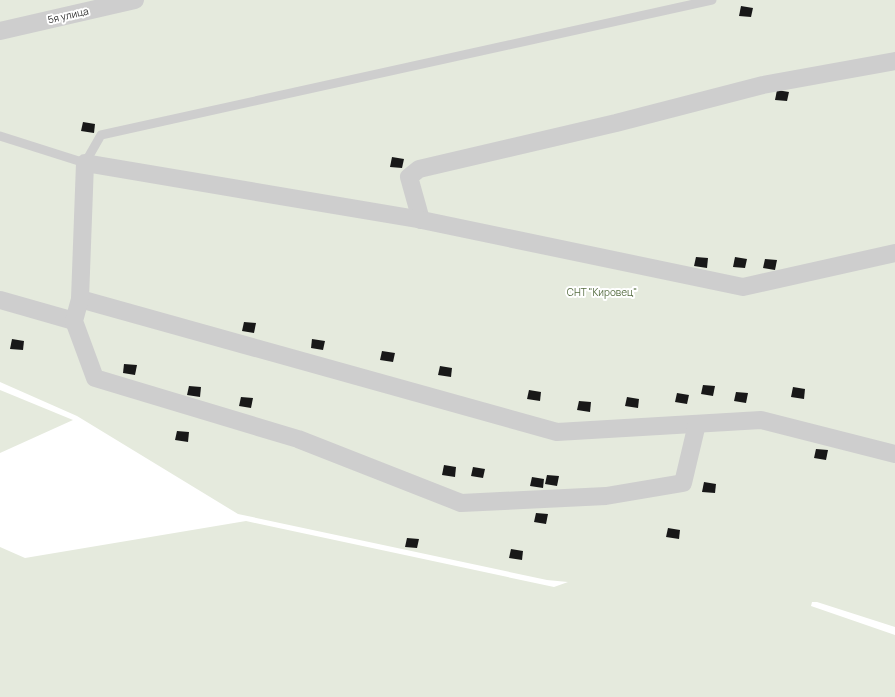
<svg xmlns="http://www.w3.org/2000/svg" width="895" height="697" viewBox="0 0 895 697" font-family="Manrope,sans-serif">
<rect width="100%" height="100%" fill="#fff"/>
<!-- green -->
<g fill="#e5eadd">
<path d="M 0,0 L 895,0 L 895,627 L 817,602 L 812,602 L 811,606 L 895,635 L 895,697 L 0,697 L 0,547 L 25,558 L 246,521 L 554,587 L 568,582 L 547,580 L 238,514 L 77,416 L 0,382 Z"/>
<path d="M 0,390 L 73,420 L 0,453 Z"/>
</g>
<!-- building -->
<g fill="#181818">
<path d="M 741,6 L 753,8 L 751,17 L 739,16 Z"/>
<path d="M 777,90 L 789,92 L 787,101 L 775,100 Z"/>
<path d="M 83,122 L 95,124 L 94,133 L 81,131 Z"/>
<path d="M 392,157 L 404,159 L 402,168 L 390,167 Z"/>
<path d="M 696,257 L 708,258 L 707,268 L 694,266 Z"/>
<path d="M 735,257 L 747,259 L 745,268 L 733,267 Z"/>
<path d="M 765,259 L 777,260 L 775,270 L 763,268 Z"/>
<path d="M 244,322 L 256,323 L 254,333 L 242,331 Z"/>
<path d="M 12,339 L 24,341 L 23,350 L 10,349 Z"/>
<path d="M 312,339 L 325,341 L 323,350 L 311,348 Z"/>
<path d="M 382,351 L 395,353 L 393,362 L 380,360 Z"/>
<path d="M 124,364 L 137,365 L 135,375 L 123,373 Z"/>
<path d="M 440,366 L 452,368 L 451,377 L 438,375 Z"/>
<path d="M 703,385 L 715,386 L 713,396 L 701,394 Z"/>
<path d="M 189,386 L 201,387 L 200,397 L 187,395 Z"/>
<path d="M 793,387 L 805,389 L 804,399 L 791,397 Z"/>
<path d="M 529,390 L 541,392 L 540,401 L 527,399 Z"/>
<path d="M 736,392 L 748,393 L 746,403 L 734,401 Z"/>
<path d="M 677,393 L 689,395 L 687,404 L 675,402 Z"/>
<path d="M 241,397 L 253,398 L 251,408 L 239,406 Z"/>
<path d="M 627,397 L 639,399 L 638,408 L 625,406 Z"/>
<path d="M 579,401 L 591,402 L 590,412 L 577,410 Z"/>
<path d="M 177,431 L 189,432 L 188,442 L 175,440 Z"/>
<path d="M 816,449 L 828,450 L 826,460 L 814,458 Z"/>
<path d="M 444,465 L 456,467 L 455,477 L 442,475 Z"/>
<path d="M 473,467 L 485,469 L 483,478 L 471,476 Z"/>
<path d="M 547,475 L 559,476 L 557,486 L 545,484 Z"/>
<path d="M 532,477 L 544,479 L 543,488 L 530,486 Z"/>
<path d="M 704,482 L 716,484 L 715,493 L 702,492 Z"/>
<path d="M 536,513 L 548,514 L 546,524 L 534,522 Z"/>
<path d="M 668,528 L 680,530 L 679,539 L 666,537 Z"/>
<path d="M 407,538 L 419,539 L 417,548 L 405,547 Z"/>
<path d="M 511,549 L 523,551 L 522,560 L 509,558 Z"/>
</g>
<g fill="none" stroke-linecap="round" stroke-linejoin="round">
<!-- lane -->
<path stroke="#cecece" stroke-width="9" d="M 0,136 L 85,163 L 101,135 L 712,0"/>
<!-- street -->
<g stroke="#cecece" stroke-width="18">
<path d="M 0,31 L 135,0"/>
<path d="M 421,220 L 409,177 L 419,169 L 616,123 L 763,85 L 895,61"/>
<path d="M 80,299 L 557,432 L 761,420 L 895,454"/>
<path d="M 0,300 L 74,321"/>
<path d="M 697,424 L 683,483 L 606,496 L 461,503 L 298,439 L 95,378 L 74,321 L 80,299 L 85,163 L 417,219 L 743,287 L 895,253"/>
</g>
</g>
<g text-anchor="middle" stroke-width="4" stroke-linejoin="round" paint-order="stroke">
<!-- street labels -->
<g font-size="10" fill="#313131" stroke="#fff">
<text transform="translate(68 15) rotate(-13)" y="4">5я улица</text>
</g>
<!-- park labels -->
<g font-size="10" fill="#556c40" stroke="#fff">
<text x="602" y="296">СНТ "Кировец"</text>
</g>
</g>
</svg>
